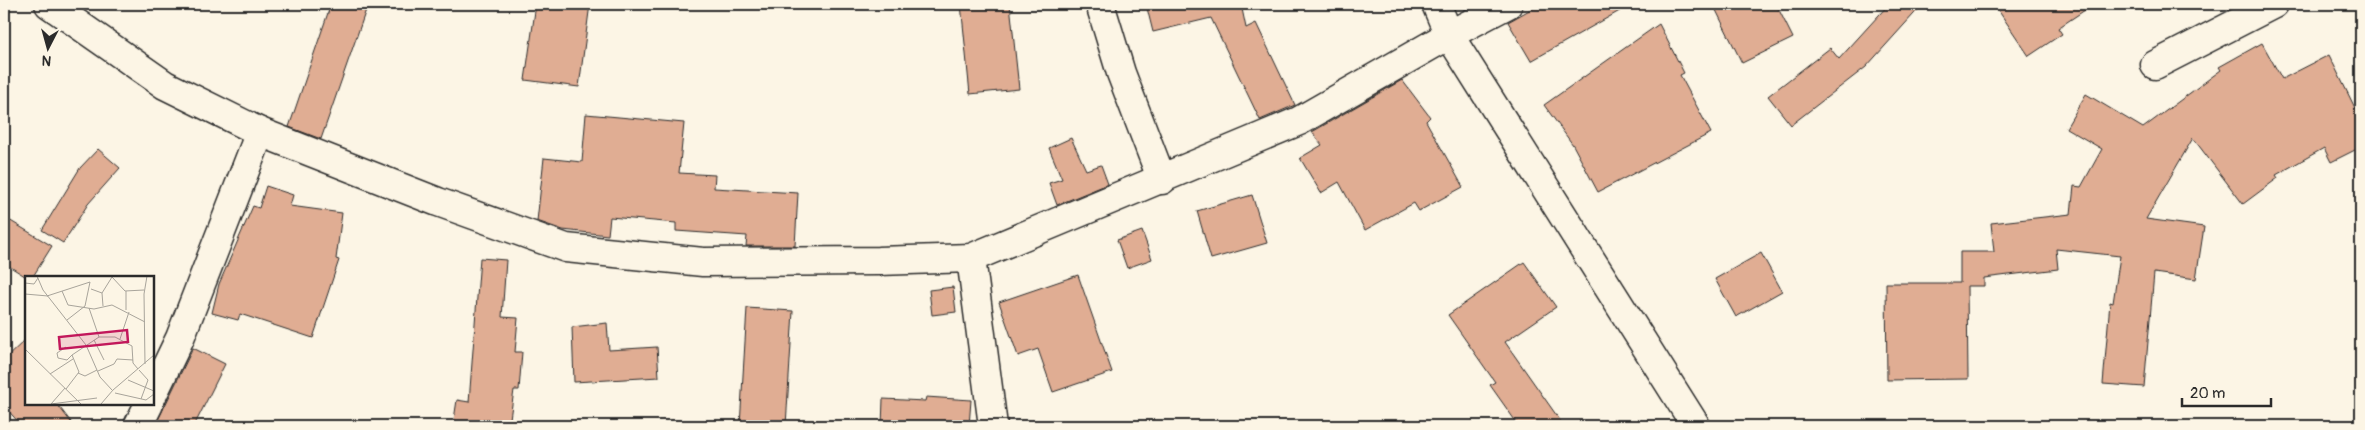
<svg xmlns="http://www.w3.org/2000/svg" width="2365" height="430" viewBox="0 0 2365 430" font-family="Pangolin,sans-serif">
<rect width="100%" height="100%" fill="#fcf5e5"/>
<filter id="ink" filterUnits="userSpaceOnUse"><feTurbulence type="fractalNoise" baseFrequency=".02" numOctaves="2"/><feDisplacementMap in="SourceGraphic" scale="10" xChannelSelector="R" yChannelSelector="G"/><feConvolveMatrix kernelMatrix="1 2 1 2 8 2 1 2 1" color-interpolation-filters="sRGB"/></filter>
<g filter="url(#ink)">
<!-- building -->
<g fill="#e0ad93" stroke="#2b2b2b">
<path d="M 331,4 L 368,4 L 321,139 L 289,127 Z"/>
<path d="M 536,4 L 590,4 L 579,87 L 525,80 Z"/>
<path d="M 961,4 L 1010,4 L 1019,89 L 970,94 Z"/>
<path d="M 1146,4 L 1241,4 L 1246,28 L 1256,23 L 1295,105 L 1260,120 L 1211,18 L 1153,32 Z"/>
<path d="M 1540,4 L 1632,4 L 1531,61 L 1508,22 Z"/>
<path d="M 1713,4 L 1776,4 L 1793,38 L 1742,63 Z"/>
<path d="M 1889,4 L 1923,4 L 1866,67 L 1791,125 L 1768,96 L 1830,48 L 1839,59 Z"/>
<path d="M 1994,4 L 2094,4 L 2058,28 L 2062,34 L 2029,56 Z"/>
<path d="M 1659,24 L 1684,73 L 1680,75 L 1711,133 L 1598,192 L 1573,145 L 1544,105 Z"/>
<path d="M 2262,43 L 2282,79 L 2329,55 L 2361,120 L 2361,147 L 2331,162 L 2324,148 L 2276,175 L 2278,178 L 2243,204 L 2193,138 L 2146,219 L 2204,227 L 2196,279 L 2154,273 L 2144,387 L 2103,384 L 2110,302 L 2113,303 L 2120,256 L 2056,249 L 2058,269 L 1984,278 L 1984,286 L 1967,286 L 1968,379 L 1887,380 L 1886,283 L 1960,283 L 1960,252 L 1994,252 L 1991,223 L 2071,214 L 2074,186 L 2081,187 L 2102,149 L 2066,128 L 2086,94 L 2143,128 L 2221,70 L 2219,67 Z"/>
<path d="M 1402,80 L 1430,117 L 1426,121 L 1463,187 L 1419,211 L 1414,203 L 1365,230 L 1339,182 L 1321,193 L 1300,158 L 1322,145 L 1312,132 Z"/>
<path d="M 586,114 L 684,123 L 679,173 L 715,175 L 714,188 L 798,193 L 795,246 L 746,246 L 747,236 L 676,231 L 676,223 L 610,217 L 608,235 L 563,230 L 537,221 L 544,158 L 582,162 Z"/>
<path d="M 1071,138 L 1086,170 L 1101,165 L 1108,184 L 1057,205 L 1049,183 L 1062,179 L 1049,148 Z"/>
<path d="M 98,149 L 120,168 L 88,204 L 63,243 L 42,230 L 80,168 Z"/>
<path d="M 266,186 L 293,195 L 290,206 L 342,213 L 336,259 L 339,260 L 313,338 L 240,314 L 238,320 L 212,313 L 219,284 L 253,206 L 259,208 Z"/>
<path d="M 1252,195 L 1267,243 L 1211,259 L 1197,211 Z"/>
<path d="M 4,217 L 52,246 L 32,278 L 28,278 L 4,263 Z"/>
<path d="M 1142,231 L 1152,259 L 1127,268 L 1117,240 Z"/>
<path d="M 1761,253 L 1782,291 L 1736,317 L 1715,279 Z"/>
<path d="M 480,258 L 506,260 L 502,317 L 518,318 L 515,352 L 522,352 L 519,390 L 514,390 L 509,426 L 453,426 L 457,400 L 469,402 Z"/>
<path d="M 1524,262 L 1556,307 L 1505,342 L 1564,426 L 1519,426 L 1490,385 L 1495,382 L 1448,315 Z"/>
<path d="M 1078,275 L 1112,372 L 1053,392 L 1038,349 L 1018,356 L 999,302 Z"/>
<path d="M 953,287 L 956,312 L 932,315 L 929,290 Z"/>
<path d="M 747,308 L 793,311 L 786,426 L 740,426 Z"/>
<path d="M 607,323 L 609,350 L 657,347 L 659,377 L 574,382 L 572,327 Z"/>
<path d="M 26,339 L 26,404 L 57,404 L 74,426 L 22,426 L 4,406 L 4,360 Z"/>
<path d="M 193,348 L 225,364 L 194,426 L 155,426 Z"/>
<path d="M 926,397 L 971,400 L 969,426 L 882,426 L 883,399 L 925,401 Z"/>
</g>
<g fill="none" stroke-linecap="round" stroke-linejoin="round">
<!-- minor casing -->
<g stroke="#2b2b2b" stroke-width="31">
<g id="minor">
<path d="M 49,4 L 165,85 L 260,132 L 438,202 L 566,248 L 703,262 L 878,261 L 971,258 L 1299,121 L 1449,35 L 1508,4"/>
<path d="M 1100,4 L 1121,73 L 1162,180"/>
<path d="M 2155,65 L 2274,4"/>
<path d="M 971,258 L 993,426"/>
<path d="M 152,396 L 180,338 L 260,132"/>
<path d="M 138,426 L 149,404"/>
</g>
</g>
<!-- tertiary casing -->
<g stroke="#2b2b2b" stroke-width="31">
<path id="tertiary" d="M 1436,4 L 1449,35 L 1696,426"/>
</g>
<!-- minor -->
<use href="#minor" stroke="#fcf5e5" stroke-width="28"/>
<!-- tertiary -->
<use href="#tertiary" stroke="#fcf5e5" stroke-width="28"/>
</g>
</g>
<!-- overview -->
<g transform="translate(25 276)">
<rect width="129" height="129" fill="#fcf5e5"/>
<path fill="none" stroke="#a8a49b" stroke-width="1" d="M 12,0 L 18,14 L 61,69 L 75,101 L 87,114M 0,7 L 9,8 L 13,2M 66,13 L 77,17 L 78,30M 37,15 L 43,29 L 69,33 L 87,29 L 120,46M 77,17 L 87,1 L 100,15 L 119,14M 0,18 L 23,20M 22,20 L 65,6 L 60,30 L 42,44M 64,32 L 74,61M 101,34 L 101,15M 95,63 L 104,36M 69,64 L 79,84M 41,71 L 32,77 L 33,82 L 42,84 L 47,79M 0,73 L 56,128M 120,88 L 119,18 L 122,0M 114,94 L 123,104 L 116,123M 73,95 L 89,88 L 92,83 L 108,84M 53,97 L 60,100 L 72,94M 25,98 L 48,83M 103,104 L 129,115M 41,113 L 54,96 L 47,79 L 74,61 L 90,61 L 107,70 L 108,87 L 113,93M 90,117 L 121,124 L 129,118M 26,128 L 72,122M 26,128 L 40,112M 76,128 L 88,114 L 129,79"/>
<path fill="#c2185b" fill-opacity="0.15" stroke="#c2185b" stroke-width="2.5" d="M 102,54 L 103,66 L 35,73 L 34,61 Z"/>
<rect width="129" height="129" fill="none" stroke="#2b2b2b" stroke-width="2.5"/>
</g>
<!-- margin -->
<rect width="2365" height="430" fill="none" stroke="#fcf5e5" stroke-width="20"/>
<rect x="10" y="10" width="2345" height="410" fill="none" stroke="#2b2b2b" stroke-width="2" filter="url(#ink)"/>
<!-- north arrow -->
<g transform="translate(48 48) rotate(186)" stroke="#fcf5e5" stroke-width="4" paint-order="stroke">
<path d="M0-4L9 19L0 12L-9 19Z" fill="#2b2b2b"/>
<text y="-8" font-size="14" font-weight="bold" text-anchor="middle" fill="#2b2b2b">N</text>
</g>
<!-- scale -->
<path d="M2182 398v8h89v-8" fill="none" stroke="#2b2b2b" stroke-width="2.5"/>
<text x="2190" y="398" font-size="15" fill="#2b2b2b" stroke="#fcf5e5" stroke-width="4" paint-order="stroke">20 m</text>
</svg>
